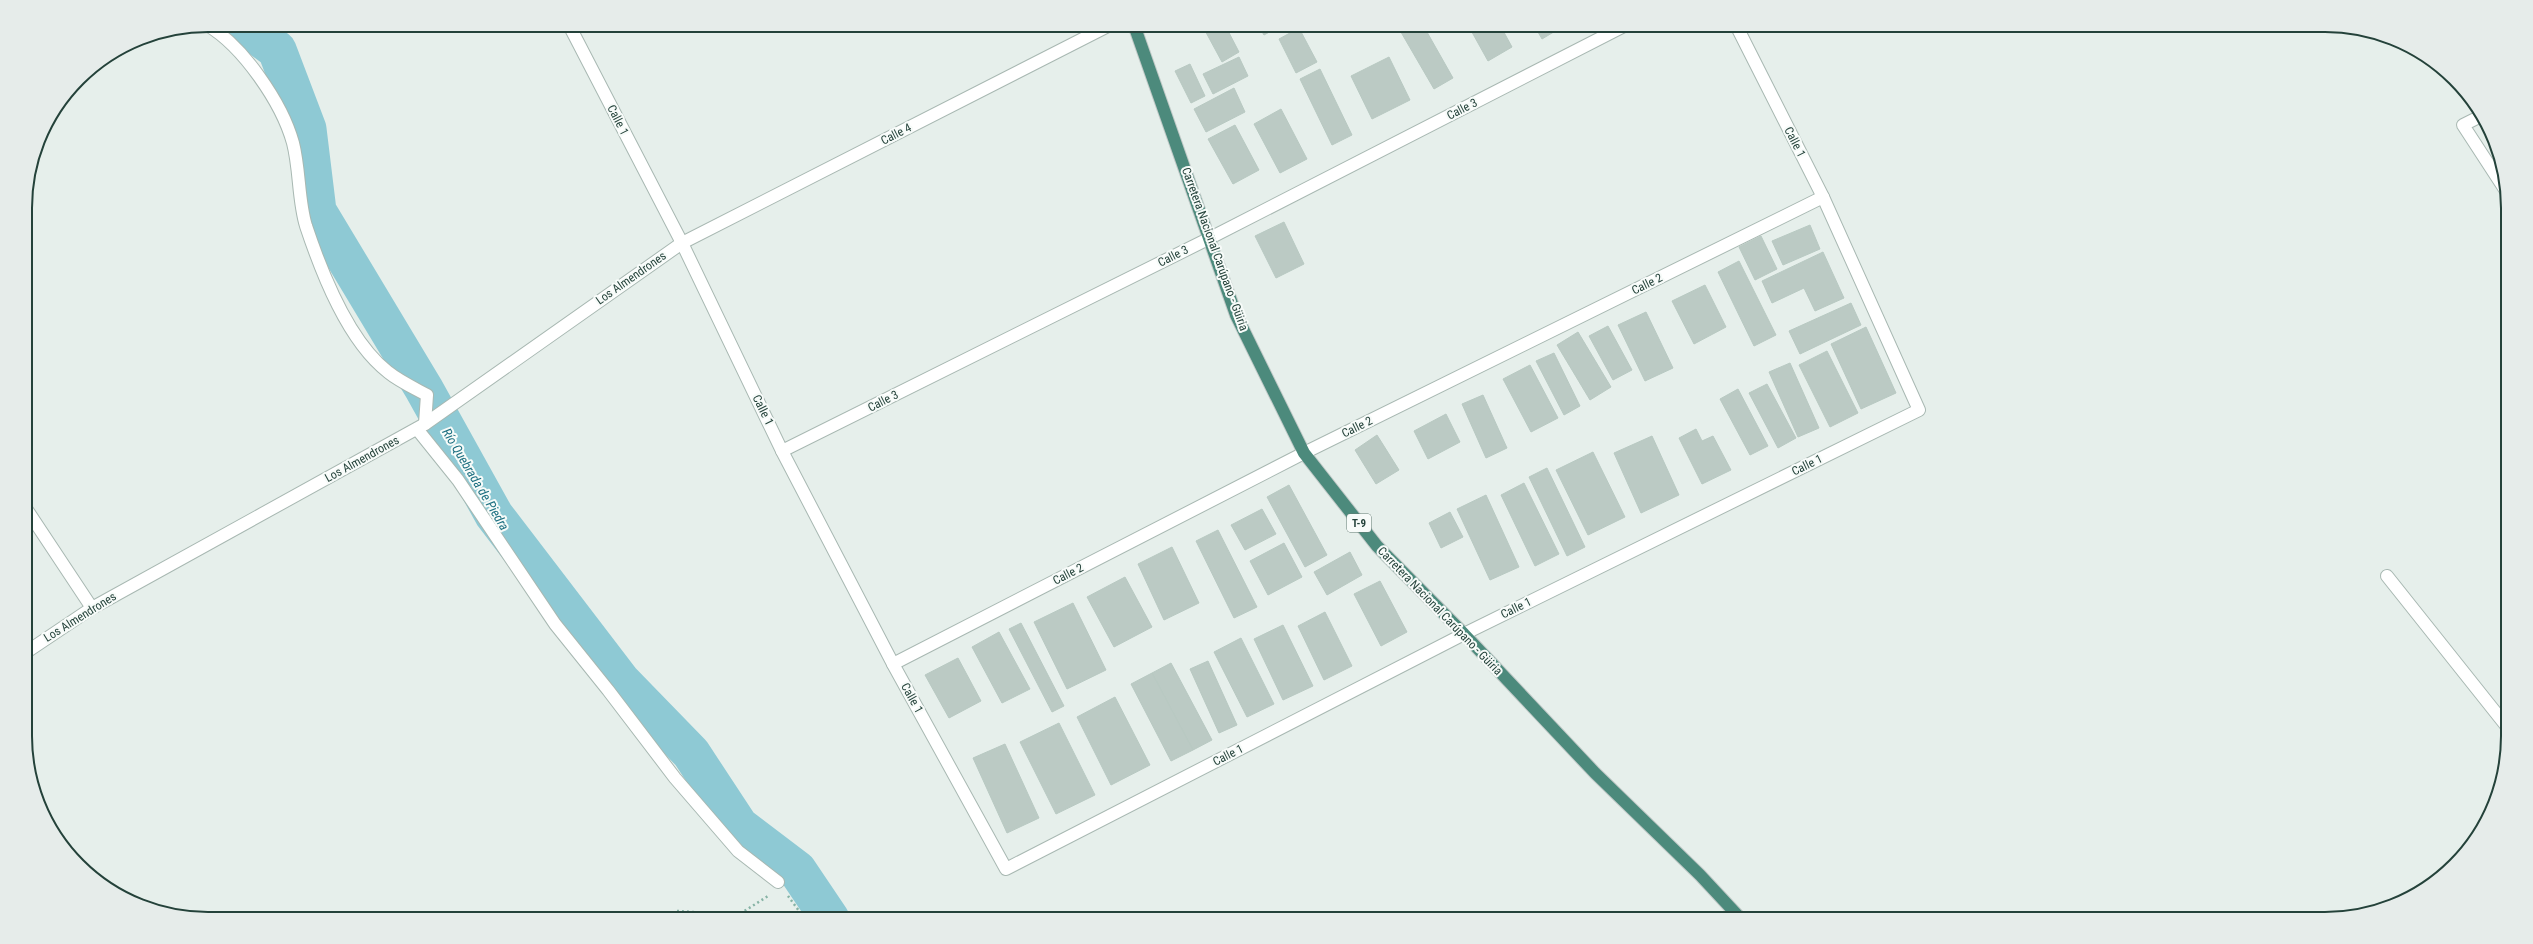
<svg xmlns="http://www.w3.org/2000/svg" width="2533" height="944" viewBox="0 0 2533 944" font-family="'Roboto Condensed',sans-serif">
<rect width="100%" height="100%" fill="#e6efeb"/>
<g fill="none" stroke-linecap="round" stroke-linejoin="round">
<!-- river -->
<path stroke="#8ec9d4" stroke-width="39" d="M 243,25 L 277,50 L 307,129 L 317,211 L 424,389 L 494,515 L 621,681 L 691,753 L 739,826 L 797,870 L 830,919"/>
</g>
<!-- building -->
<g fill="#bbcac4" stroke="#b8c9c2">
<path d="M 1202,25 L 1225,25 L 1239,52 L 1222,62 Z"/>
<path d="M 1258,25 L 1282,25 L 1264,35 Z"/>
<path d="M 1401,25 L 1423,25 L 1453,78 L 1434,89 L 1398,27 Z"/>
<path d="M 1468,25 L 1500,25 L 1512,47 L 1488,61 Z"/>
<path d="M 1534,25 L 1554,25 L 1557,30 L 1542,39 Z"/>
<path d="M 1299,28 L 1317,62 L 1296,73 L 1279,39 Z"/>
<path d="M 1239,57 L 1248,76 L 1213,94 L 1203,74 Z"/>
<path d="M 1389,57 L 1410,100 L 1372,119 L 1351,76 Z"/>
<path d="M 1190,64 L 1205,96 L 1191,103 L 1175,71 Z"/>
<path d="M 1320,69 L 1352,135 L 1332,145 L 1300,79 Z"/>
<path d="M 1234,88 L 1245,112 L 1206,132 L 1194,109 Z"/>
<path d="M 1281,109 L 1307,159 L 1280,173 L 1254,124 Z"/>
<path d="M 1235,125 L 1259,170 L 1233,184 L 1208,139 Z"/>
<path d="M 1284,222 L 1304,264 L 1276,278 L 1255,236 Z"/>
<path d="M 1810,225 L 1820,249 L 1783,265 L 1772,241 Z"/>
<path d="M 1761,236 L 1777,269 L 1755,280 L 1739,247 Z"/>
<path d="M 1823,252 L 1844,298 L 1815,311 L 1804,288 L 1772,303 L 1762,281 Z"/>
<path d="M 1739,261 L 1776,335 L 1754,346 L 1718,272 Z"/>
<path d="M 1705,285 L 1726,327 L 1694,344 L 1672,301 Z"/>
<path d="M 1851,303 L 1861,325 L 1800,354 L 1789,331 Z"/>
<path d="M 1646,312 L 1673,368 L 1645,381 L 1618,325 Z"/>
<path d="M 1608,326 L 1632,370 L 1613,380 L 1589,336 Z"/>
<path d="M 1866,327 L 1896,393 L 1861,409 L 1831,344 Z"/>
<path d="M 1578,332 L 1611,387 L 1590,400 L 1557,345 Z"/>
<path d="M 1827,351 L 1858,413 L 1830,427 L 1799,365 Z"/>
<path d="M 1554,353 L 1580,406 L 1564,415 L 1536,361 Z"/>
<path d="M 1790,363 L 1819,428 L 1798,437 L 1769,372 Z"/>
<path d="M 1530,365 L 1558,418 L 1531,432 L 1503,379 Z"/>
<path d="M 1767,384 L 1796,438 L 1778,448 L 1749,393 Z"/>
<path d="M 1738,389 L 1768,446 L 1750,455 L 1720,399 Z"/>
<path d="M 1483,395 L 1507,448 L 1486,458 L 1462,404 Z"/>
<path d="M 1446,414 L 1460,442 L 1428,459 L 1414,431 Z"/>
<path d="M 1696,429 L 1702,441 L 1713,436 L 1731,470 L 1702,484 L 1679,438 Z"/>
<path d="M 1377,435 L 1399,470 L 1376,484 L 1355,450 Z"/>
<path d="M 1652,436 L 1679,495 L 1641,513 L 1614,453 Z"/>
<path d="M 1593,452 L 1625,517 L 1588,535 L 1556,470 Z"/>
<path d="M 1547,468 L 1585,547 L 1567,556 L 1529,477 Z"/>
<path d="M 1524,483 L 1559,554 L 1535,566 L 1501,495 Z"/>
<path d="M 1289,485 L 1327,555 L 1305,567 L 1267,497 Z"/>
<path d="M 1486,495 L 1519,567 L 1490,580 L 1457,509 Z"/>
<path d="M 1262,509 L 1276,534 L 1245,550 L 1231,525 Z"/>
<path d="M 1450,512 L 1463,537 L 1441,548 L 1429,523 Z"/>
<path d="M 1218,530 L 1257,607 L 1234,618 L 1196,541 Z"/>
<path d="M 1284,543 L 1302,577 L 1268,595 L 1250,561 Z"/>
<path d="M 1172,547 L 1199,603 L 1164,620 L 1138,564 Z"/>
<path d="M 1350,552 L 1362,575 L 1327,595 L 1314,572 Z"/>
<path d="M 1125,577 L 1152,627 L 1114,647 L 1087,597 Z"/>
<path d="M 1380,581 L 1407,632 L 1381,646 L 1354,594 Z"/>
<path d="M 1073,603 L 1106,670 L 1067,689 L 1034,622 Z"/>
<path d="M 1325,612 L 1352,666 L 1324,680 L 1298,626 Z"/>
<path d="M 1021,623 L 1064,706 L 1052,712 L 1009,629 Z"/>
<path d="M 1283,625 L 1313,686 L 1283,700 L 1254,639 Z"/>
<path d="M 999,632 L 1030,689 L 1002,703 L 972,647 Z"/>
<path d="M 1241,638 L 1274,704 L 1247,717 L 1214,652 Z"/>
<path d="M 958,658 L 981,701 L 949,718 L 925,675 Z"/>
<path d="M 1208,661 L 1237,725 L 1219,733 L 1190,669 Z"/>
<path d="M 1171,663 L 1212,740 L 1193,750 L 1152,673 Z"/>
<path d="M 1152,673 L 1193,750 L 1171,761 L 1131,684 Z"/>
<path d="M 1115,697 L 1150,765 L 1111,785 L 1077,717 Z"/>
<path d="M 1059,723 L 1095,795 L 1056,814 L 1020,742 Z"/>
<path d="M 1005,744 L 1039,818 L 1007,833 L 973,758 Z"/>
</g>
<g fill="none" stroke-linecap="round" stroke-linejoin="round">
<!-- service casing -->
<g stroke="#a8b8b2" stroke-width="14">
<path id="service" d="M 27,510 L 92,608"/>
</g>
<!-- minor casing -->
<g stroke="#a8b8b2" stroke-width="14">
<g id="minor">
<path d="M 207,25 C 243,46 282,103 293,143 C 300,170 298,200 306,226 C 322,274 348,341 388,372 C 399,381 414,388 427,395 L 425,424"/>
<path d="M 569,25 L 682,243 L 782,451 L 893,664 L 1006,869 L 1464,634 L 1919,410 L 1823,197 L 1736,25"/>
<path d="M 2481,116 L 2463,125 L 2506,191"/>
<path d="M 417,429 L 458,480 L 555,624 L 608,690 L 675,778 L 738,851 L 778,882"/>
<path d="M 782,451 L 1210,238 L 1626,25"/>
<path d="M 2387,576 L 2508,728"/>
<path d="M 28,651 L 92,608 L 425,424 L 682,243 L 1110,25"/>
<path d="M 893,664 L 1304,453 L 1823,197"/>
</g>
</g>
<!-- trunk casing -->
<g stroke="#c2cac8" stroke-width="14">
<path id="trunk" d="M 1134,25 L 1236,315 L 1304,453 L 1377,546 L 1464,634 L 1595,773 L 1700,875 L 1741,919"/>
</g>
<!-- path -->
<g stroke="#86b3a5" stroke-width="2.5" stroke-dasharray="2 3" stroke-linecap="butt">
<path d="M 788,896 L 805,919"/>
<path d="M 677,911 L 694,912 L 702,919"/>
<path d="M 732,919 L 768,896"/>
</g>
<!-- service -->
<use href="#service" stroke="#fff" stroke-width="12"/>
<!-- minor -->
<use href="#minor" stroke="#fff" stroke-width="12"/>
<!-- trunk -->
<use href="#trunk" stroke="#4c8a7c" stroke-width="12"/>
</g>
<g text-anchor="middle" stroke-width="4" stroke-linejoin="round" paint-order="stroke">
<!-- shield labels -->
<rect fill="#f7fbf9" stroke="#637a73" stroke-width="1" x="1347" y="514" width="24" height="18" rx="3"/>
<g font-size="11" font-weight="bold" fill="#24423a">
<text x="1359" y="527">T-9</text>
</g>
<!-- street labels -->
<g font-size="12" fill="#24423a" stroke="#f7fbf9">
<text transform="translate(1462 109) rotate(-27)" y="4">Calle 3</text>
<text transform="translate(618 120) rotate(63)" y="4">Calle 1</text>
<text transform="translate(896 134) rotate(-27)" y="4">Calle 4</text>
<text transform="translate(1795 142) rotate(63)" y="4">Calle 1</text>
<text transform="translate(1215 249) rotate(70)" y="4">Carretera Nacional Carúpano - Güiria</text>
<text transform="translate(1173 256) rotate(-27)" y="4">Calle 3</text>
<text transform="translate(631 278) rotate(-35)" y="4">Los Almendrones</text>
<text transform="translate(1647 284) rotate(-26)" y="4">Calle 2</text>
<text transform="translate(883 401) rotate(-27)" y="4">Calle 3</text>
<text transform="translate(763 410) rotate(64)" y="4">Calle 1</text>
<text transform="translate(1357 427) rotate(-26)" y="4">Calle 2</text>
<text transform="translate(362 459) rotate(-29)" y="4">Los Almendrones</text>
<text transform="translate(1807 465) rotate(-26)" y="4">Calle 1</text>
<text transform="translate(1068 574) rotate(-27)" y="4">Calle 2</text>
<text transform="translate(1516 608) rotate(-26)" y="4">Calle 1</text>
<text transform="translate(1440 611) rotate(46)" y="4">Carretera Nacional Carúpano - Güiria</text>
<text transform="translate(80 617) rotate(-32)" y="4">Los Almendrones</text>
<text transform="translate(912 698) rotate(61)" y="4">Calle 1</text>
<text transform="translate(1228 755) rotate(-27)" y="4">Calle 1</text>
</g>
<!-- water labels -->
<g font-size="13" font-style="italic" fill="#1c6f80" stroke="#f7fbf9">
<text transform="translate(476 479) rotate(59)" y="5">Río Quebrada de Piedra</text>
</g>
</g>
<!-- crop -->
<path d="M0 0H2533V944H0ZM208 32H2325A176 176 0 0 1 2501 208V736A176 176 0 0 1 2325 912H208A176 176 0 0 1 32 736V208A176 176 0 0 1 208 32Z" fill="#e6ecea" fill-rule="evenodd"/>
<path fill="none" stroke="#24423a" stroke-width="2" d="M208 32H2325A176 176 0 0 1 2501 208V736A176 176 0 0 1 2325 912H208A176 176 0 0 1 32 736V208A176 176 0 0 1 208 32Z"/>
</svg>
